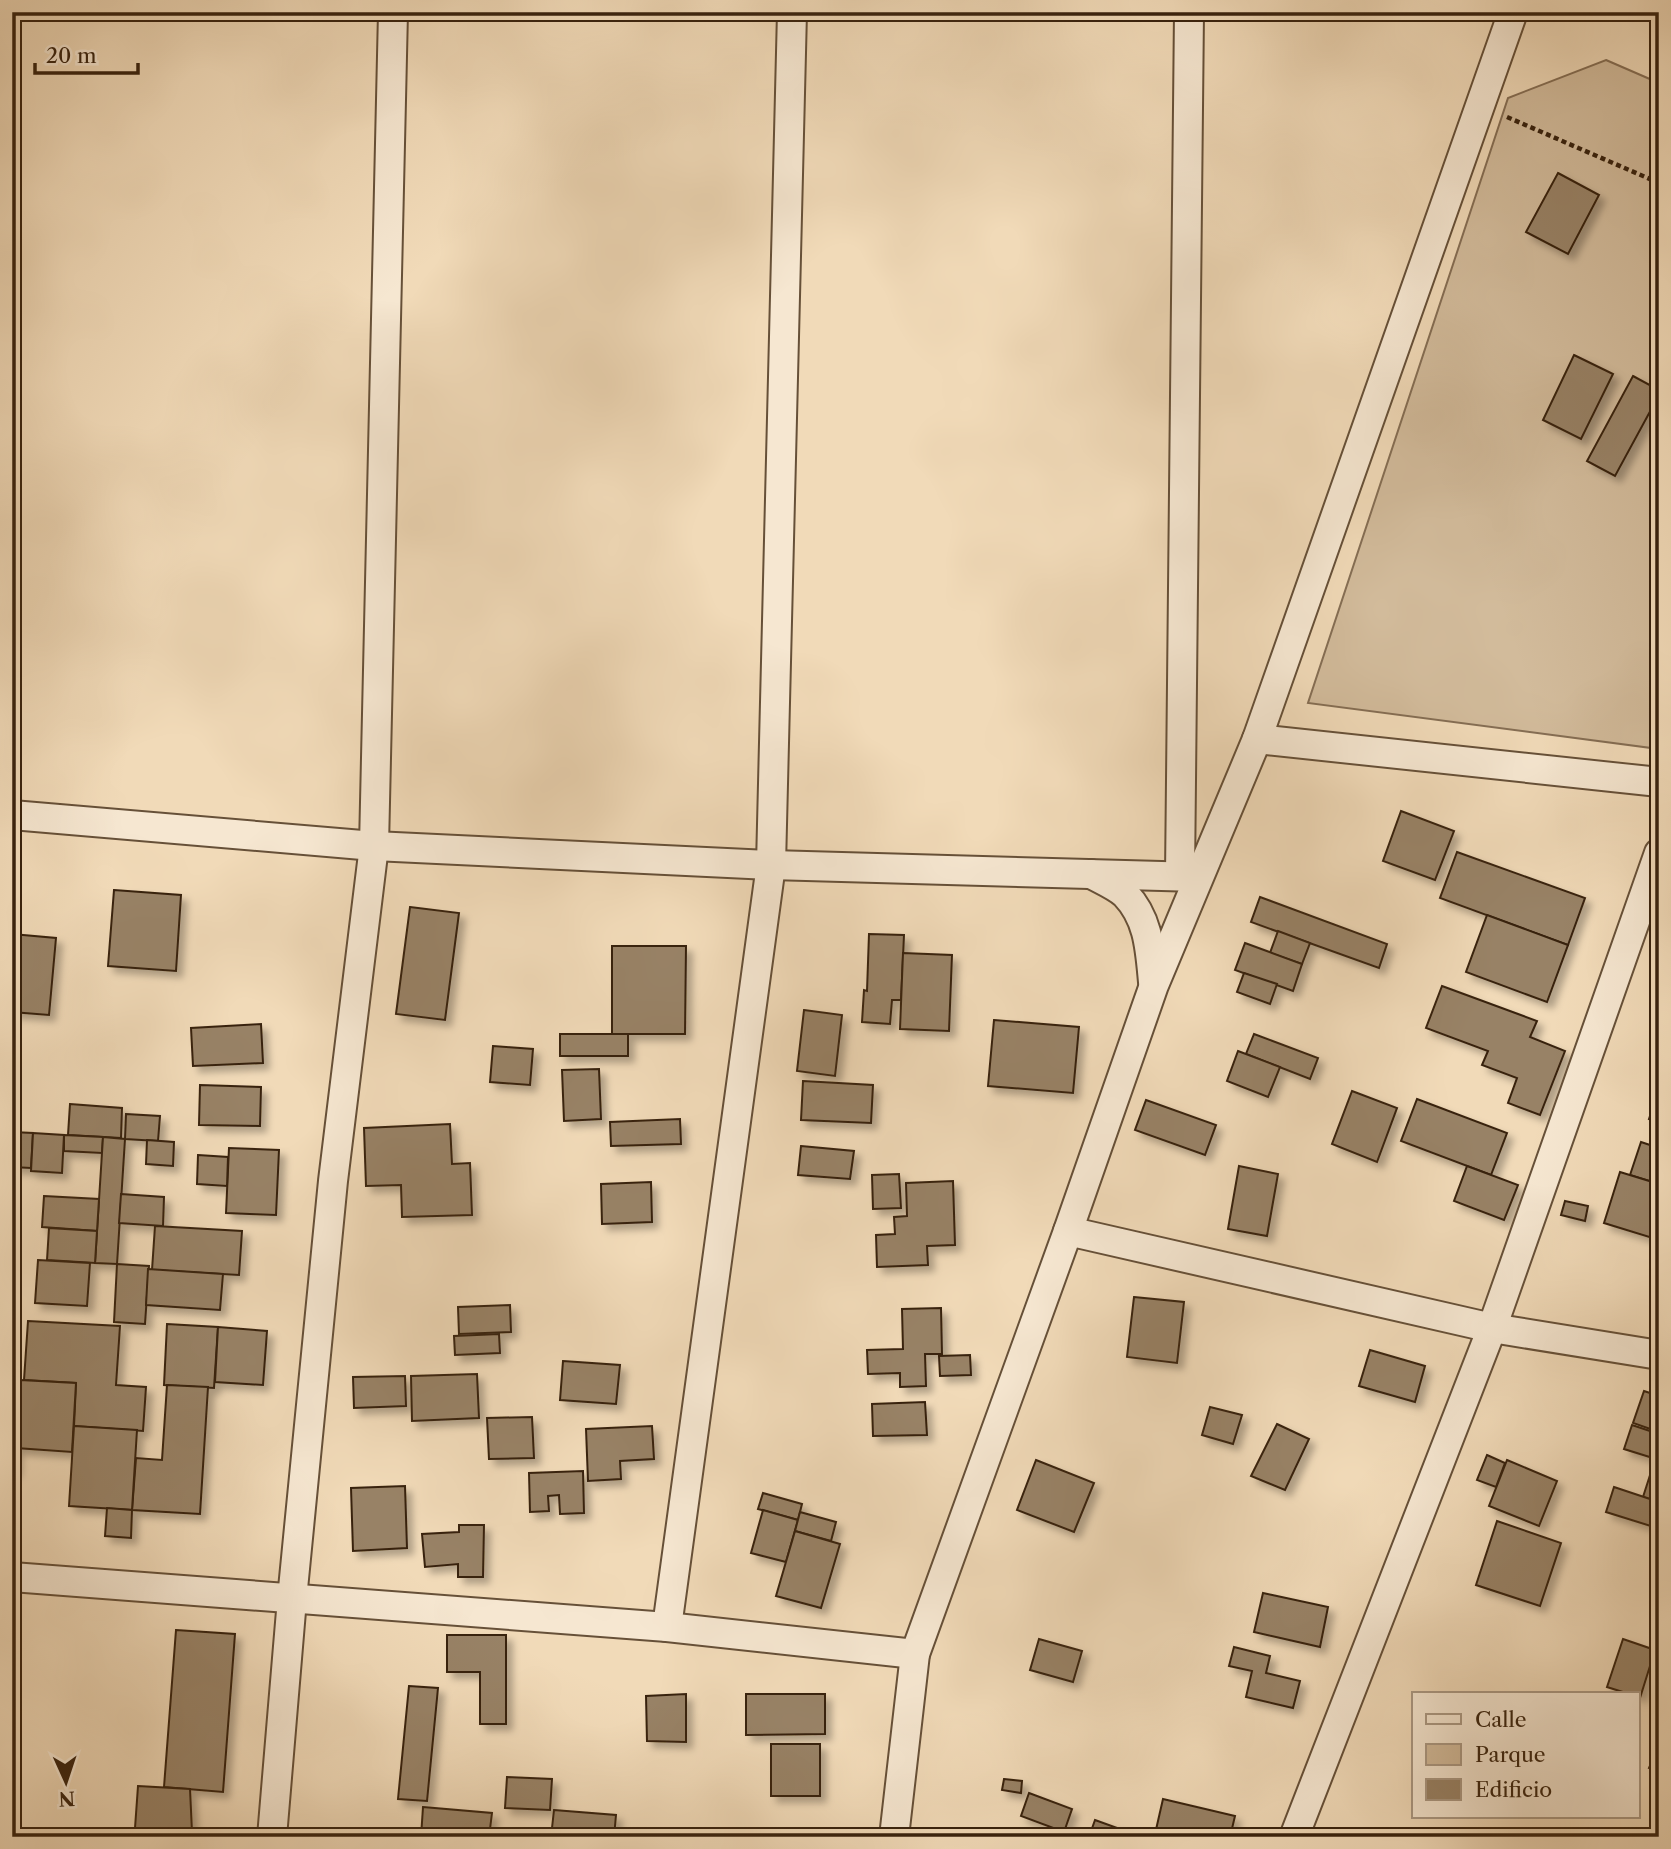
<svg xmlns="http://www.w3.org/2000/svg" width="1671" height="1849" viewBox="0 0 1671 1849" font-family="'Libre Caslon Text',serif">
<defs>
<filter id="shadow"><feDropShadow dx="6" dy="6" stdDeviation="3.5" flood-color="#0004"/></filter>
</defs>
<rect width="100%" height="100%" fill="#f1dab8"/>
<filter id="stains"><feTurbulence type="fractalNoise" baseFrequency=".00286" numOctaves="4"/><feColorMatrix values="0 0 0 0 .2 0 0 0 0 .09 0 0 0 0 .02 0 0 0 .5 -.17"/></filter>
<radialGradient id="worn" r=".72"><stop offset=".6" stop-color="#630" stop-opacity="0"/><stop offset="1" stop-color="#630" stop-opacity=".3"/></radialGradient>
<!-- green -->
<path fill="#d2bb9b" stroke="#856e54" stroke-width="2" d="M 1606,60 L 1659,83 L 1659,749 L 1308,703 L 1508,98 Z"/>
<!-- building -->
<g fill="#988266" stroke="#38220e" stroke-width="2" filter="url(#shadow)">
<path d="M 1558,173 L 1599,195 L 1568,254 L 1526,232 Z"/>
<path d="M 1574,355 L 1613,374 L 1581,439 L 1543,420 Z"/>
<path d="M 1633,376 L 1659,390 L 1659,395 L 1615,476 L 1587,461 Z"/>
<path d="M 1401,811 L 1454,831 L 1435,880 L 1383,861 Z"/>
<path d="M 1457,852 L 1585,898 L 1568,945 L 1440,898 Z"/>
<path d="M 114,890 L 181,895 L 176,971 L 108,966 Z"/>
<path d="M 1260,897 L 1387,944 L 1379,968 L 1251,922 Z"/>
<path d="M 410,907 L 459,913 L 445,1020 L 396,1014 Z"/>
<path d="M 1487,915 L 1568,945 L 1547,1002 L 1466,972 Z"/>
<path d="M 1278,931 L 1310,943 L 1302,964 L 1270,953 Z"/>
<path d="M 12,934 L 56,938 L 49,1015 L 12,1012 Z"/>
<path d="M 869,934 L 904,935 L 901,1000 L 892,1000 L 890,1024 L 862,1022 L 864,990 L 867,991 Z"/>
<path d="M 1245,943 L 1302,964 L 1293,991 L 1235,970 Z"/>
<path d="M 612,946 L 686,946 L 685,1034 L 612,1034 Z"/>
<path d="M 903,953 L 952,955 L 949,1031 L 900,1029 Z"/>
<path d="M 1244,973 L 1277,984 L 1270,1004 L 1237,992 Z"/>
<path d="M 1442,986 L 1537,1021 L 1530,1037 L 1565,1051 L 1540,1115 L 1508,1103 L 1517,1078 L 1482,1065 L 1488,1051 L 1426,1028 Z"/>
<path d="M 804,1010 L 842,1015 L 835,1076 L 797,1071 Z"/>
<path d="M 994,1020 L 1079,1027 L 1073,1093 L 988,1086 Z"/>
<path d="M 261,1024 L 263,1063 L 193,1066 L 191,1028 Z"/>
<rect x="560" y="1034" width="68" height="22"/>
<path d="M 1254,1034 L 1318,1058 L 1310,1079 L 1246,1054 Z"/>
<path d="M 493,1046 L 533,1049 L 530,1085 L 490,1082 Z"/>
<path d="M 1238,1051 L 1280,1067 L 1268,1097 L 1227,1081 Z"/>
<path d="M 599,1069 L 601,1119 L 564,1121 L 562,1070 Z"/>
<path d="M 803,1081 L 873,1085 L 871,1123 L 801,1120 Z"/>
<path d="M 200,1085 L 261,1087 L 260,1126 L 199,1125 Z"/>
<path d="M 1659,1088 L 1659,1122 L 1649,1119 Z"/>
<path d="M 1352,1091 L 1397,1108 L 1377,1162 L 1332,1144 Z"/>
<path d="M 1417,1099 L 1507,1133 L 1491,1175 L 1401,1141 Z"/>
<path d="M 1146,1100 L 1216,1125 L 1205,1155 L 1135,1130 Z"/>
<path d="M 70,1104 L 122,1108 L 121,1138 L 68,1135 Z"/>
<path d="M 126,1114 L 160,1116 L 158,1141 L 125,1139 Z"/>
<path d="M 680,1119 L 681,1144 L 611,1146 L 610,1122 Z"/>
<path d="M 450,1124 L 452,1164 L 470,1163 L 472,1215 L 402,1217 L 401,1185 L 366,1186 L 364,1128 Z"/>
<path d="M 12,1132 L 33,1133 L 31,1168 L 12,1167 Z"/>
<path d="M 33,1133 L 64,1135 L 62,1173 L 31,1171 Z"/>
<path d="M 64,1135 L 103,1137 L 102,1153 L 64,1151 Z"/>
<path d="M 103,1137 L 125,1139 L 117,1264 L 95,1263 Z"/>
<path d="M 147,1140 L 174,1142 L 173,1166 L 146,1164 Z"/>
<path d="M 1641,1142 L 1659,1148 L 1659,1184 L 1630,1175 Z"/>
<path d="M 801,1146 L 854,1151 L 850,1179 L 798,1175 Z"/>
<path d="M 229,1148 L 279,1150 L 276,1215 L 226,1213 Z"/>
<path d="M 198,1155 L 228,1157 L 227,1186 L 197,1184 Z"/>
<path d="M 1239,1166 L 1278,1174 L 1267,1236 L 1228,1229 Z"/>
<path d="M 1467,1166 L 1518,1185 L 1504,1220 L 1454,1201 Z"/>
<path d="M 1620,1172 L 1659,1184 L 1659,1240 L 1604,1223 Z"/>
<path d="M 899,1174 L 901,1208 L 873,1209 L 872,1175 Z"/>
<path d="M 953,1181 L 955,1245 L 927,1246 L 928,1265 L 877,1267 L 876,1235 L 895,1234 L 894,1217 L 907,1216 L 906,1183 Z"/>
<path d="M 651,1182 L 652,1222 L 602,1224 L 601,1184 Z"/>
<path d="M 121,1194 L 164,1197 L 163,1226 L 119,1223 Z"/>
<path d="M 44,1196 L 99,1199 L 97,1231 L 42,1227 Z"/>
<path d="M 1565,1201 L 1588,1206 L 1585,1221 L 1561,1215 Z"/>
<path d="M 155,1226 L 242,1231 L 239,1275 L 152,1270 Z"/>
<path d="M 49,1228 L 97,1231 L 95,1263 L 47,1260 Z"/>
<path d="M 38,1260 L 90,1263 L 87,1306 L 35,1303 Z"/>
<path d="M 117,1264 L 149,1266 L 145,1324 L 114,1322 Z"/>
<path d="M 148,1269 L 223,1274 L 220,1310 L 146,1305 Z"/>
<path d="M 1134,1297 L 1184,1302 L 1177,1363 L 1127,1357 Z"/>
<path d="M 510,1305 L 511,1332 L 459,1334 L 458,1307 Z"/>
<path d="M 941,1308 L 942,1354 L 925,1354 L 926,1386 L 900,1387 L 900,1373 L 868,1374 L 867,1350 L 903,1349 L 902,1309 Z"/>
<path d="M 28,1321 L 120,1326 L 116,1385 L 146,1387 L 143,1431 L 74,1426 L 76,1383 L 24,1380 Z"/>
<path d="M 167,1324 L 218,1327 L 214,1388 L 164,1385 Z"/>
<path d="M 218,1327 L 267,1331 L 263,1385 L 215,1382 Z"/>
<path d="M 499,1334 L 500,1353 L 455,1355 L 454,1336 Z"/>
<path d="M 1370,1350 L 1425,1366 L 1415,1402 L 1359,1386 Z"/>
<path d="M 970,1355 L 971,1375 L 940,1376 L 939,1356 Z"/>
<path d="M 563,1361 L 620,1365 L 616,1404 L 560,1400 Z"/>
<path d="M 477,1374 L 479,1418 L 412,1421 L 411,1376 Z"/>
<path d="M 405,1376 L 406,1406 L 354,1408 L 353,1377 Z"/>
<path d="M 12,1380 L 20,1380 L 18,1414 L 12,1414 Z"/>
<path d="M 20,1380 L 76,1383 L 72,1452 L 16,1448 Z"/>
<path d="M 167,1385 L 208,1387 L 200,1514 L 132,1510 L 136,1458 L 162,1460 Z"/>
<path d="M 1644,1391 L 1659,1396 L 1659,1432 L 1633,1423 Z"/>
<path d="M 925,1402 L 927,1435 L 873,1436 L 872,1404 Z"/>
<path d="M 1210,1407 L 1242,1415 L 1233,1444 L 1202,1435 Z"/>
<path d="M 532,1417 L 534,1458 L 489,1459 L 487,1418 Z"/>
<path d="M 1277,1424 L 1309,1439 L 1285,1490 L 1251,1476 Z"/>
<path d="M 1632,1425 L 1659,1434 L 1659,1451 L 1656,1459 L 1624,1449 Z"/>
<path d="M 74,1426 L 137,1430 L 132,1510 L 69,1506 Z"/>
<path d="M 652,1426 L 654,1459 L 620,1461 L 621,1479 L 588,1481 L 586,1429 Z"/>
<path d="M 12,1432 L 17,1432 L 15,1471 L 12,1470 Z"/>
<path d="M 1487,1455 L 1505,1463 L 1496,1487 L 1477,1480 Z"/>
<path d="M 1036,1460 L 1094,1483 L 1074,1532 L 1017,1510 Z"/>
<path d="M 1507,1460 L 1557,1481 L 1539,1526 L 1489,1506 Z"/>
<path d="M 583,1471 L 584,1513 L 560,1514 L 559,1495 L 548,1496 L 549,1511 L 530,1512 L 529,1473 Z"/>
<path d="M 1651,1472 L 1659,1475 L 1659,1502 L 1643,1497 Z"/>
<path d="M 405,1486 L 407,1548 L 353,1551 L 351,1488 Z"/>
<path d="M 1614,1487 L 1659,1502 L 1657,1528 L 1606,1512 Z"/>
<path d="M 763,1493 L 802,1504 L 798,1520 L 758,1509 Z"/>
<path d="M 107,1508 L 132,1510 L 131,1538 L 105,1536 Z"/>
<path d="M 763,1510 L 798,1520 L 786,1562 L 751,1553 Z"/>
<path d="M 800,1512 L 836,1522 L 831,1541 L 795,1531 Z"/>
<path d="M 1497,1521 L 1561,1543 L 1540,1606 L 1476,1585 Z"/>
<path d="M 459,1525 L 484,1525 L 483,1577 L 458,1577 L 458,1564 L 425,1567 L 422,1534 L 459,1532 Z"/>
<path d="M 795,1531 L 840,1544 L 821,1608 L 776,1596 Z"/>
<path d="M 1263,1593 L 1328,1607 L 1320,1647 L 1254,1632 Z"/>
<path d="M 176,1630 L 235,1634 L 223,1792 L 164,1787 Z"/>
<path d="M 447,1635 L 506,1635 L 506,1724 L 480,1724 L 480,1672 L 447,1672 Z"/>
<path d="M 1039,1639 L 1082,1651 L 1073,1682 L 1030,1670 Z"/>
<path d="M 1623,1639 L 1655,1650 L 1640,1698 L 1638,1693 L 1626,1693 L 1607,1687 Z"/>
<path d="M 1234,1647 L 1270,1656 L 1266,1673 L 1300,1681 L 1293,1708 L 1246,1697 L 1252,1671 L 1229,1666 Z"/>
<path d="M 409,1686 L 438,1688 L 427,1801 L 398,1799 Z"/>
<path d="M 686,1694 L 686,1742 L 647,1741 L 646,1696 Z"/>
<path d="M 746,1694 L 825,1694 L 825,1734 L 746,1735 Z"/>
<rect x="771" y="1744" width="49" height="52"/>
<path d="M 1659,1746 L 1659,1772 L 1649,1768 Z"/>
<path d="M 507,1777 L 552,1779 L 550,1810 L 505,1808 Z"/>
<path d="M 1004,1779 L 1022,1781 L 1021,1793 L 1002,1790 Z"/>
<path d="M 138,1786 L 190,1789 L 192,1832 L 135,1828 Z"/>
<path d="M 1029,1793 L 1072,1809 L 1064,1832 L 1021,1816 Z"/>
<path d="M 1163,1799 L 1235,1816 L 1230,1837 L 1166,1837 L 1155,1834 Z"/>
<path d="M 423,1807 L 492,1813 L 489,1837 L 421,1837 Z"/>
<path d="M 554,1810 L 616,1815 L 614,1837 L 551,1837 Z"/>
<path d="M 1095,1820 L 1134,1834 L 1133,1837 L 1089,1837 Z"/>
<path d="M 1609,1832 L 1627,1837 L 1608,1837 Z"/>
</g>
<g fill="none" stroke-linecap="round" stroke-linejoin="round">
<!-- street casing -->
<g stroke="#665038" stroke-width="32">
<g id="street">
<path d="M 1257,739 L 1659,782"/>
<path d="M 12,815 L 374,846 L 771,865 L 1198,877"/>
<path d="M 1091,874 C 1102,880 1116,886 1125,894 C 1149,919 1150,950 1153,982"/>
<path d="M 1180,876 L 1189,12"/>
<path d="M 1068,1231 L 1492,1328 L 1659,1355"/>
<path d="M 12,1577 L 667,1627 L 915,1654"/>
<path d="M 667,1627 L 771,865 L 792,12"/>
<path d="M 272,1837 L 292,1599 L 333,1181 L 374,846 L 393,12"/>
<path d="M 894,1837 L 915,1654 L 1068,1231 L 1154,985 L 1257,739 L 1513,12"/>
<path d="M 1294,1837 L 1492,1328 L 1659,853"/>
</g>
</g>
<!-- path -->
<path stroke="#38220e" stroke-width="4.5" stroke-dasharray="5 3.5" stroke-linecap="butt" d="M 1507,117 L 1659,183"/>
<!-- street -->
<use href="#street" stroke="#f6e7d1" stroke-width="28"/>
</g>
<!-- margin -->
<rect width="1671" height="1849" fill="none" stroke="#f1dab8" stroke-width="42"/>
<rect x="14" y="14" width="1643" height="1821" fill="none" stroke="#38220e" stroke-width="3.5"/>
<rect x="21" y="21" width="1629" height="1807" fill="none" stroke="#38220e" stroke-width="2"/>
<!-- legend -->
<rect x="1412" y="1692" width="228" height="126" fill="#f6e7d1" stroke="#aa9883" stroke-width="2"/>
<rect x="1426" y="1714" width="35" height="10" fill="#f6e7d1" stroke="#aa9883" stroke-width="2"/>
<text x="1475" y="1727" font-size="21" fill="#38220e">Calle</text>
<rect x="1426" y="1744" width="35" height="21" fill="#d2bb9b" stroke="#aa9883" stroke-width="2"/>
<text x="1475" y="1762" font-size="21" fill="#38220e">Parque</text>
<rect x="1426" y="1779" width="35" height="21" fill="#988266" stroke="#aa9883" stroke-width="2"/>
<text x="1475" y="1797" font-size="21" fill="#38220e">Edificio</text>
<!-- north arrow -->
<g transform="translate(66 1782) rotate(177)" stroke="#f6e7d1" stroke-width="5" paint-order="stroke">
<path d="M0-5L12 26L0 18L-12 26Z" fill="#38220e"/>
<text y="-10" font-size="19" font-weight="bold" text-anchor="middle" fill="#38220e">N</text>
</g>
<!-- scale -->
<path d="M35 63v10h103v-10" fill="none" stroke="#38220e" stroke-width="3.5"/>
<text x="46" y="63" font-size="21" fill="#38220e" stroke="#f6e7d1" stroke-width="5" paint-order="stroke">20 m</text>
<rect width="100%" height="100%" filter="url(#stains)"/>
<rect width="100%" height="100%" fill="url(#worn)"/>
</svg>
